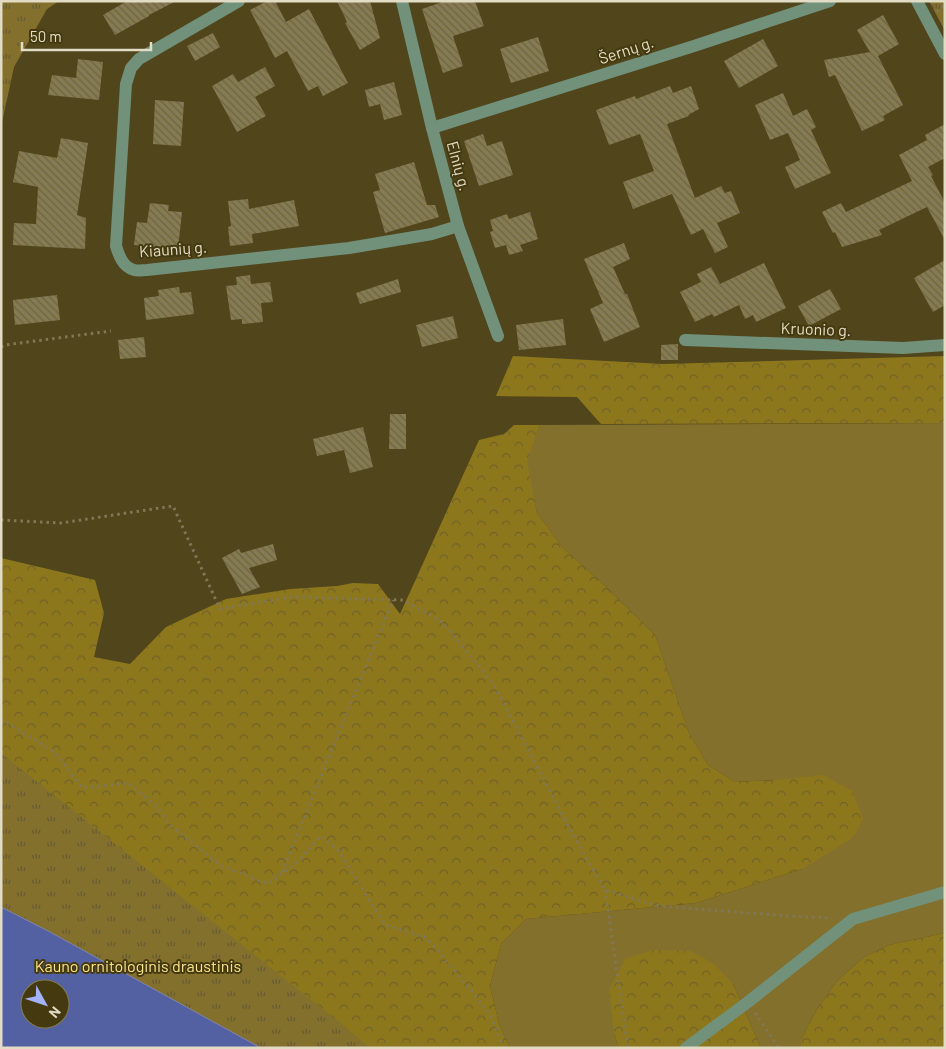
<svg xmlns="http://www.w3.org/2000/svg" width="946" height="1049" viewBox="0 0 946 1049" font-family="Barlow,sans-serif">
<defs>
<pattern id="forest-crowns" width="20" height="18" patternUnits="userSpaceOnUse" patternTransform="scale(1.25)"><rect width="20" height="18" fill="#8d771d"/><path d="M2 6a3 3 0 1 1 6 0M12 15a3 3 0 1 1 6 0" fill="none" stroke="#706229"/></pattern>
<pattern id="park-tufts" width="24" height="20" patternUnits="userSpaceOnUse" patternTransform="scale(1.25)"><rect width="24" height="20" fill="#83702c"/><path d="M3 7l-1-3M5 7V3M7 7l1-3M15 17l-1-3M17 17v-4M19 17l1-3" fill="none" stroke="#675b33"/></pattern>
<pattern id="building-back-hatch" width="6" height="6" patternUnits="userSpaceOnUse" patternTransform="scale(1.25)"><rect width="6" height="6" fill="#867a50"/><path d="M-1 5l2 2M0 0l6 6M5-1l2 2" fill="none" stroke="#6c6448"/></pattern>
</defs>
<rect width="100%" height="100%" fill="#50451b"/>
<!-- grass -->
<path fill="#83702c" d="M 945,423 L 945,933 L 889,945 L 864,957 L 837,981 L 816,1011 L 801,1040 L 801,1048 L 761,1048 L 733,984 L 614,1033 L 619,1048 L 510,1048 L 499,1024 L 490,986 L 501,944 L 526,919 L 696,903 L 802,869 L 777,780 L 735,782 L 708,765 L 689,733 L 655,635 L 602,583 L 564,549 L 537,513 L 526,461 L 540,425 Z"/>
<!-- forest -->
<g fill="url(#forest-crowns)">
<path d="M 513,356 L 663,364 L 945,356 L 945,423 L 601,424 L 577,397 L 496,396 Z"/>
<path d="M 514,425 L 540,425 L 527,461 L 537,513 L 564,549 L 602,583 L 655,635 L 689,733 L 708,765 L 735,782 L 777,780 L 823,775 L 852,791 L 863,818 L 854,837 L 802,869 L 696,903 L 526,919 L 501,944 L 490,986 L 499,1024 L 510,1048 L 261,1048 L 1,907 L 1,558 L 95,580 L 104,613 L 94,657 L 130,664 L 166,627 L 226,599 L 290,589 L 337,586 L 353,583 L 378,584 L 400,614 L 479,440 L 504,434 Z"/>
<path d="M 945,933 L 945,1048 L 801,1048 L 801,1040 L 816,1011 L 837,981 L 864,957 L 889,945 Z"/>
<path d="M 652,950 L 690,951 L 714,964 L 733,984 L 761,1048 L 619,1048 L 614,1033 L 609,990 L 625,959 Z"/>
</g>
<!-- park -->
<g fill="url(#park-tufts)" fill-rule="evenodd">
<path d="M 1,1 L 59,1 L 47,9 L 14,67 L 1,127 Z"/>
<path d="M 929,1 L 945,1 L 945,31 Z"/>
<path d="M 1,753 L 349,1030 L 370,1048 L 1,1048 ZM 30,989 L 60,989 L 60,1019 L 30,1019 Z"/>
</g>
<!-- water -->
<path fill="#5360a2" stroke="#7e85ac" fill-rule="evenodd" d="M 1,907 L 50,932 L 261,1048 L 1,1048 ZM 30,989 L 60,989 L 60,1019 L 30,1019 Z"/>
<!-- building -->
<g fill="url(#building-back-hatch)">
<path d="M 127,1 L 176,1 L 149,15 L 149,16 L 115,35 L 103,15 Z"/>
<path d="M 267,1 L 275,1 L 286,22 L 309,9 L 348,83 L 323,96 L 318,86 L 308,91 L 287,51 L 275,58 L 250,10 Z"/>
<path d="M 337,1 L 370,1 L 380,38 L 360,50 L 345,23 L 347,22 Z"/>
<path d="M 445,1 L 475,1 L 484,26 L 453,36 L 463,66 L 443,73 L 422,9 Z"/>
<path d="M 883,15 L 899,44 L 878,56 L 903,105 L 883,116 L 885,120 L 862,131 L 835,75 L 829,77 L 824,60 L 870,52 L 857,30 Z"/>
<path d="M 213,33 L 220,47 L 195,61 L 187,46 Z"/>
<path d="M 538,37 L 549,71 L 511,83 L 500,49 Z"/>
<path d="M 763,39 L 778,66 L 739,88 L 724,61 Z"/>
<path d="M 78,59 L 103,62 L 99,100 L 48,95 L 52,75 L 76,78 Z"/>
<path d="M 265,67 L 275,86 L 255,97 L 266,116 L 237,132 L 212,86 L 233,74 L 238,82 Z"/>
<path d="M 394,82 L 402,115 L 384,120 L 380,104 L 369,107 L 365,90 Z"/>
<path d="M 670,86 L 673,93 L 691,86 L 699,109 L 688,115 L 689,116 L 667,124 L 695,198 L 721,186 L 725,193 L 731,191 L 740,213 L 717,223 L 728,247 L 715,253 L 703,229 L 691,235 L 672,194 L 633,209 L 623,182 L 654,171 L 640,134 L 609,145 L 596,110 L 635,96 L 636,99 Z"/>
<path d="M 783,93 L 793,116 L 807,109 L 816,127 L 811,130 L 831,173 L 795,189 L 785,167 L 800,160 L 788,133 L 770,140 L 755,105 Z"/>
<path d="M 155,100 L 184,102 L 181,146 L 153,144 Z"/>
<path d="M 945,124 L 945,158 L 928,167 L 933,175 L 931,176 L 945,203 L 945,240 L 927,207 L 879,230 L 882,235 L 842,247 L 835,232 L 833,233 L 822,212 L 841,203 L 846,212 L 912,181 L 899,155 L 927,140 L 925,135 Z"/>
<path d="M 483,134 L 487,146 L 502,141 L 513,175 L 479,186 L 464,141 Z"/>
<path d="M 61,138 L 88,143 L 77,215 L 86,218 L 85,249 L 13,245 L 14,223 L 36,224 L 38,187 L 13,182 L 19,151 L 57,158 Z"/>
<path d="M 414,162 L 427,205 L 435,205 L 439,217 L 385,233 L 373,192 L 380,190 L 375,174 Z"/>
<path d="M 248,199 L 249,209 L 294,200 L 299,226 L 252,234 L 253,243 L 230,246 L 228,227 L 231,226 L 228,201 Z"/>
<path d="M 150,203 L 169,205 L 168,211 L 182,212 L 178,249 L 134,245 L 137,222 L 147,223 Z"/>
<path d="M 530,212 L 538,239 L 520,245 L 523,251 L 509,255 L 506,245 L 495,248 L 490,232 L 493,231 L 490,220 L 507,214 L 509,219 Z"/>
<path d="M 624,243 L 630,259 L 613,267 L 625,294 L 627,294 L 640,327 L 604,342 L 590,309 L 603,303 L 584,259 Z"/>
<path d="M 945,260 L 945,305 L 933,312 L 914,278 Z"/>
<path d="M 764,263 L 786,308 L 756,322 L 753,315 L 745,319 L 739,305 L 714,317 L 712,314 L 695,322 L 680,292 L 701,282 L 697,274 L 711,267 L 720,284 Z"/>
<path d="M 250,275 L 251,284 L 270,282 L 273,302 L 261,303 L 263,322 L 242,324 L 242,319 L 231,320 L 226,286 L 237,285 L 236,277 Z"/>
<path d="M 398,279 L 401,292 L 360,304 L 356,293 Z"/>
<path d="M 179,287 L 180,293 L 191,292 L 194,314 L 146,320 L 144,298 L 159,296 L 158,290 Z"/>
<path d="M 830,289 L 841,309 L 809,326 L 798,306 Z"/>
<path d="M 57,295 L 60,320 L 15,325 L 13,300 Z"/>
<path d="M 453,316 L 458,338 L 422,347 L 416,325 Z"/>
<path d="M 563,319 L 566,345 L 519,350 L 516,325 Z"/>
<path d="M 144,337 L 146,357 L 120,359 L 118,340 Z"/>
<path d="M 678,344 L 678,360 L 661,360 L 661,345 Z"/>
<path d="M 390,414 L 406,414 L 406,449 L 389,449 Z"/>
<path d="M 363,427 L 373,467 L 350,473 L 344,450 L 317,456 L 313,439 Z"/>
<path d="M 273,544 L 277,560 L 249,568 L 260,587 L 242,594 L 222,558 L 239,549 L 241,553 Z"/>
</g>
<g fill="none" stroke-linecap="round" stroke-linejoin="round">
<!-- path -->
<g stroke="#817754" stroke-width="3" stroke-dasharray="2.5 4" stroke-linecap="butt">
<path d="M 937,12 L 945,4"/>
<path d="M 1,347 L 5,345 L 111,331"/>
<path d="M 1,520 L 61,523 L 173,506 L 220,609 L 291,597 L 403,600 L 442,622 L 493,683 L 573,835 L 605,890 L 660,906 L 789,916 L 832,918"/>
<path d="M 1,719 L 53,751 L 83,788 L 129,783 L 157,807 L 169,824 L 220,865 L 268,884 L 298,861 L 321,836 L 338,850 L 385,925 L 425,937 L 437,949 L 490,1014 L 504,1048"/>
<path d="M 282,872 L 393,600"/>
<path d="M 605,890 L 628,1048"/>
<path d="M 755,1013 L 779,1048"/>
</g>
<!-- minor -->
<g stroke="#71917a" stroke-width="12">
<path d="M 239,1 L 139,59 L 131,68 L 126,84 L 116,246 C 119,256 123,267 134,270 C 138,271 143,270 147,270 L 349,248 L 432,234 L 458,226"/>
<path d="M 402,1 L 432,128 L 458,226 L 498,336"/>
<path d="M 917,1 L 945,54"/>
<path d="M 432,128 L 694,46 L 830,1"/>
<path d="M 685,340 L 903,348 L 945,345"/>
<path d="M 686,1048 L 748,1002 L 853,919 L 945,892"/>
</g>
</g>
<g text-anchor="middle" stroke-width="4" stroke-linejoin="round" paint-order="stroke">
<!-- street labels -->
<g font-size="16" fill="#e2dcc5" stroke="#453a0f">
<text transform="translate(626 50) rotate(-18)" y="6">Šernų g.</text>
<text transform="translate(459 166) rotate(75)" y="6">Elnių g.</text>
<text transform="translate(173 249) rotate(-4)" y="6">Kiaunių g.</text>
<text transform="translate(816 329) rotate(2)" y="6">Kruonio g.</text>
</g>
<!-- park labels -->
<g font-size="16" fill="#fae18b" stroke="#453a0f">
<text x="138" y="972">Kauno ornitologinis draustinis</text>
</g>
</g>
<!-- border -->
<rect width="946" height="1049" fill="none" stroke="#e2dcc5" stroke-width="5"/>
<!-- north arrow -->
<g transform="translate(45 1004) rotate(130)"><circle r="24" fill="#453a0f" stroke="#847b58"/>
<path d="M0-4L9 19L0 12L-9 19Z" fill="#a2b2fd"/>
<text y="-8" font-size="14" font-weight="bold" text-anchor="middle" fill="#e2dcc5">N</text>
</g>
<!-- scale -->
<path d="M22 42v8h129v-8" fill="none" stroke="#e2dcc5" stroke-width="2.5"/>
<text x="30" y="42" font-size="15" fill="#e2dcc5" stroke="#453a0f" stroke-width="4" paint-order="stroke">50 m</text>
</svg>
